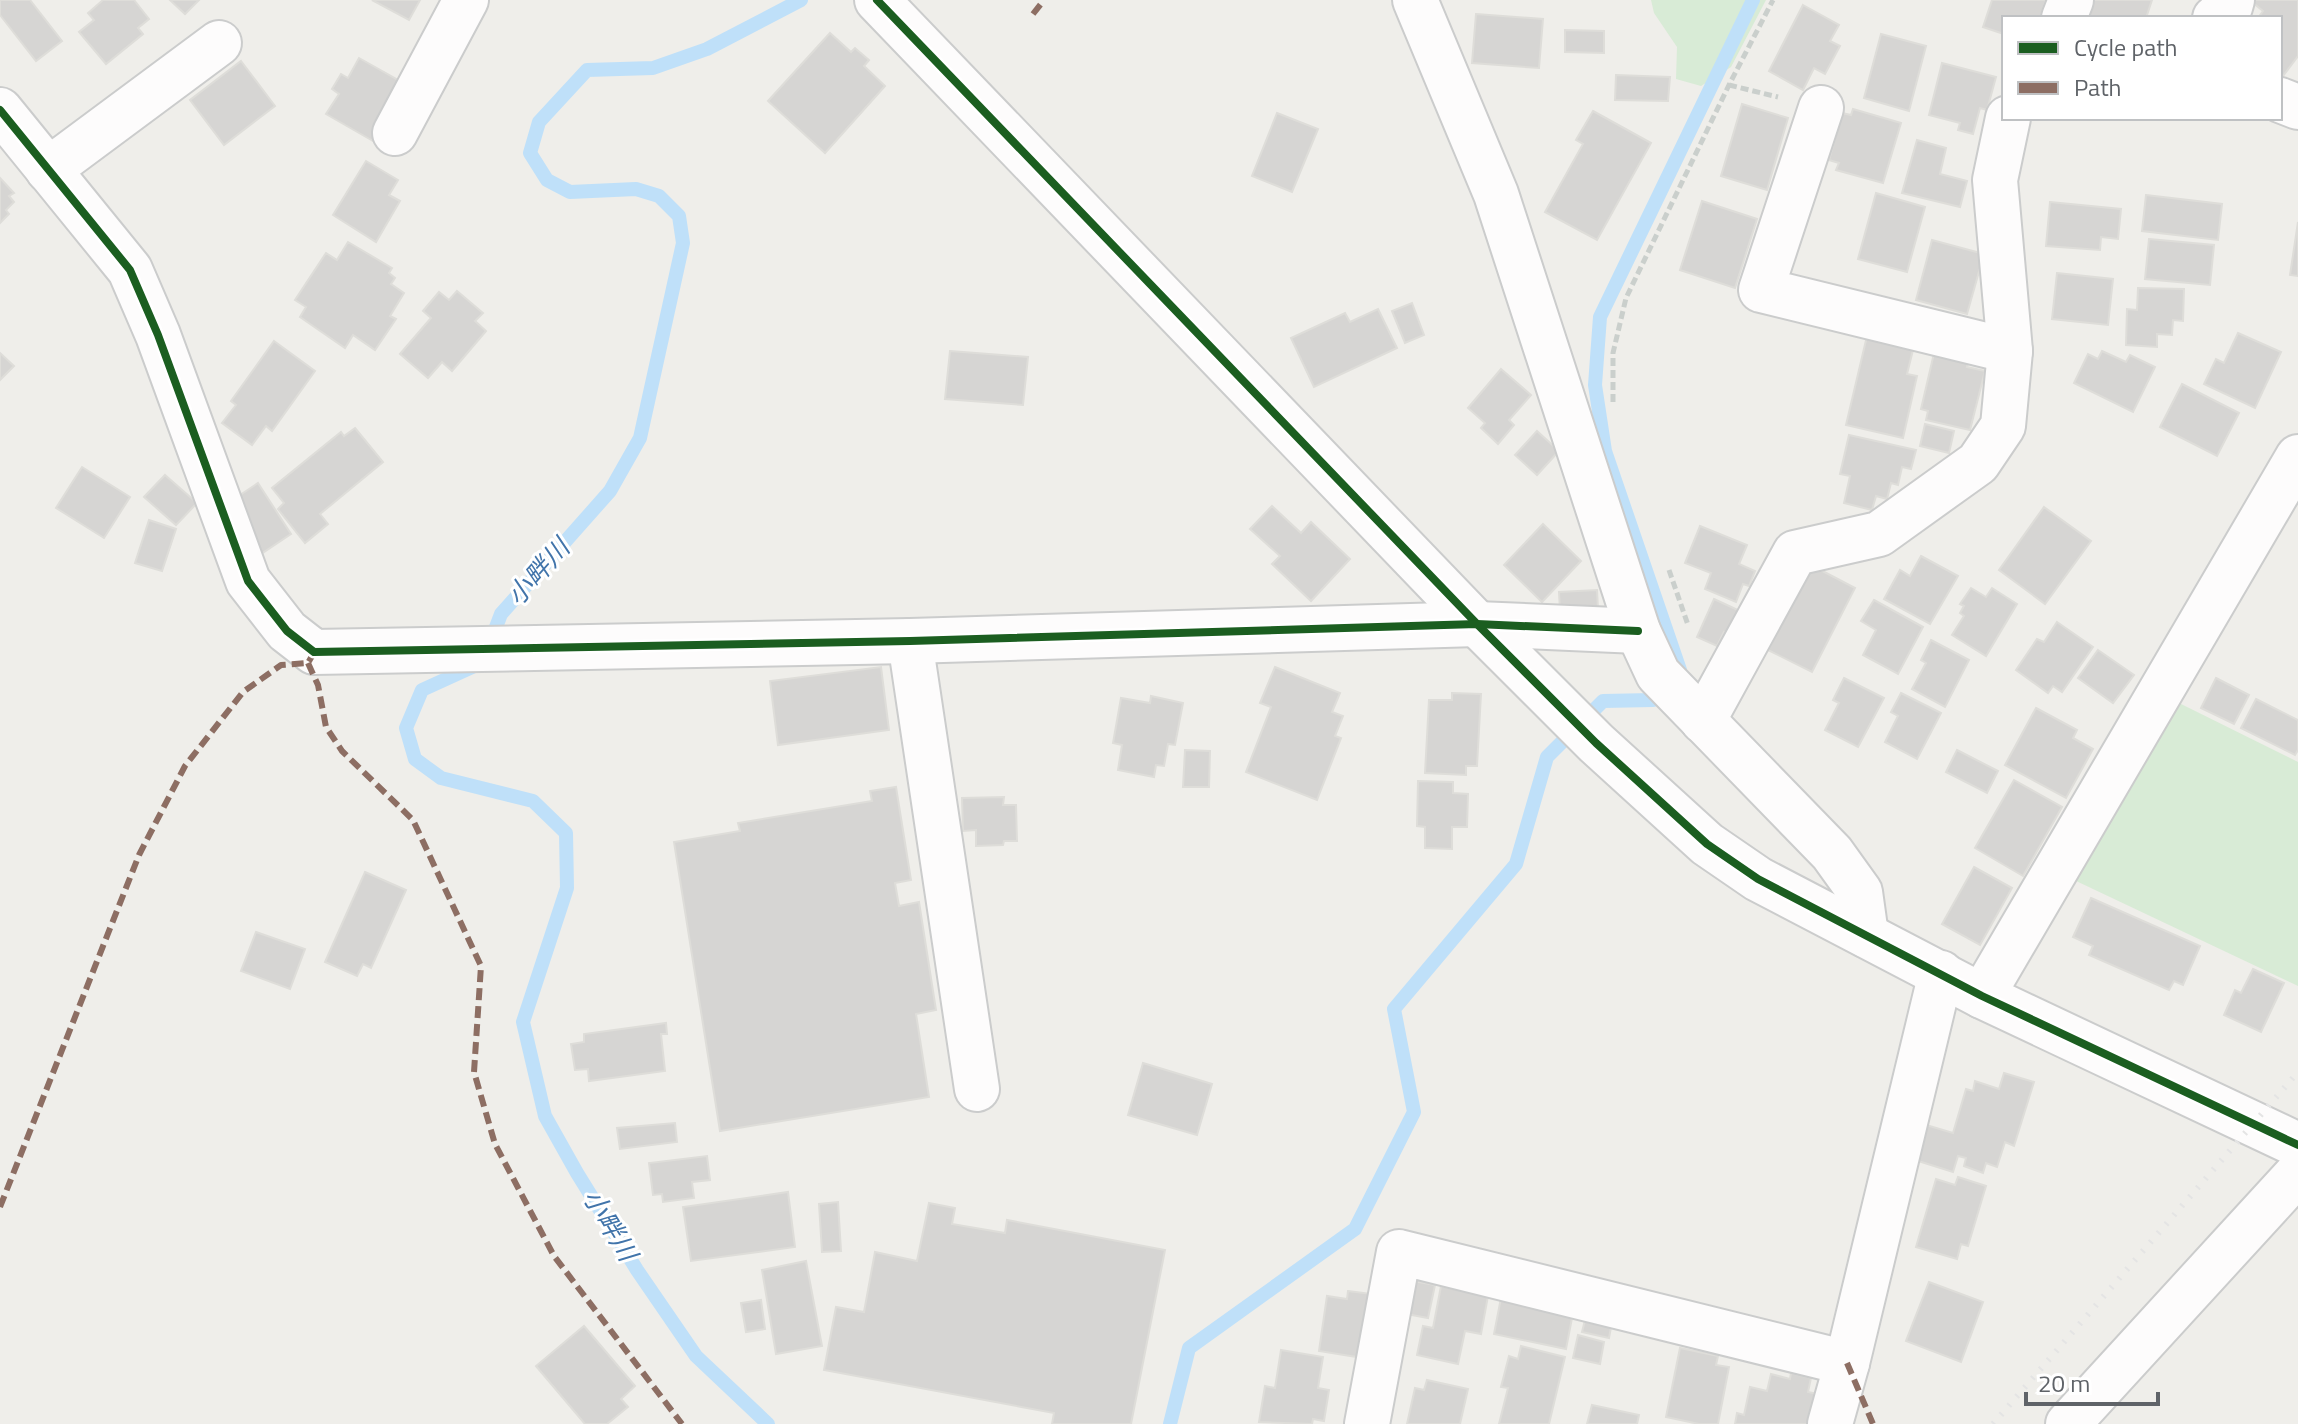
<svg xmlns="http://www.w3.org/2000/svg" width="2298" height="1424" viewBox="0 0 2298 1424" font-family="'Titillium Web','Noto Sans JP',sans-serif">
<rect width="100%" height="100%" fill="#efeeea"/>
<!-- green -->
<g fill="#d8ebd6">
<path d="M 1651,0 L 1766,0 L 1731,67 L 1701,86 L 1676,79 L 1677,47 L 1654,13 Z"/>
<path d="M 2177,702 L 2298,762 L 2298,986 L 2074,880 Z"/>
</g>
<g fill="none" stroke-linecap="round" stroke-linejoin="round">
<!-- stream -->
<g stroke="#bfe0f9" stroke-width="14">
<path d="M 490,643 L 501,614 L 610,491 L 640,438 L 683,243 L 679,216 L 659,196 L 636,189 L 570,192 L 547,180 L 530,153 L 539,122 L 587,70 L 653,68 L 707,49 L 801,0"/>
<path d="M 479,664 L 422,690 L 406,728 L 415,759 L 441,778 L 533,801 L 566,833 L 567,888 L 523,1022 L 545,1116 L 577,1173 L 637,1270 L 696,1356 L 768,1424"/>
<path d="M 1170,1424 L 1189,1348 L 1355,1229 L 1414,1112 L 1394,1009 L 1516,864 L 1547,757 L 1603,701 L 1653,700 L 1680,670 L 1605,451 L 1595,385 L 1600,317 L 1753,0"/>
</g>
</g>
<!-- building -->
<g fill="#d6d5d3" stroke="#deddd9" stroke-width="2">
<path d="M 0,0 L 30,0 L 62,41 L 36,61 L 0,15 Z"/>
<path d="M 103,0 L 134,0 L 149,19 L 138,28 L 143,34 L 106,64 L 79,32 L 94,20 L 88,13 Z"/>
<path d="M 170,0 L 199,0 L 185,14 Z"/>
<path d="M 372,0 L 420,0 L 409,20 Z"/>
<path d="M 1992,0 L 2046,0 L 2040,18 L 2004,18 L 2004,34 L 1983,27 Z"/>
<path d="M 2092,0 L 2152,0 L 2146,18 L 2086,18 Z"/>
<path d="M 2256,0 L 2298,0 L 2298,56 L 2280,80 L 2280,18 L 2258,18 L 2263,11 L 2253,3 Z"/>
<path d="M 1803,5 L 1839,25 L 1830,41 L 1840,46 L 1825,74 L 1814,68 L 1803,90 L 1769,71 Z"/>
<path d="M 1476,14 L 1543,19 L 1539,68 L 1472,63 Z"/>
<path d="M 1565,30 L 1604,31 L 1604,53 L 1565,52 Z"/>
<path d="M 830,33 L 851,52 L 855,48 L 869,60 L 864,66 L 885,86 L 825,153 L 768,101 Z"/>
<path d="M 1881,34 L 1926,46 L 1909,111 L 1864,98 Z"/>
<path d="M 359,58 L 405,84 L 373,141 L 326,114 L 339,94 L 332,89 L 341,74 L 348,78 Z"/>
<path d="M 241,61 L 275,106 L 224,145 L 190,100 Z"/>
<path d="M 1942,63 L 1996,77 L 1987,110 L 1980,108 L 1973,134 L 1958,130 L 1960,123 L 1929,115 Z"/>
<path d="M 1616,75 L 1670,77 L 1668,101 L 1615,100 Z"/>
<path d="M 1742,104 L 1788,118 L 1767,190 L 1721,176 Z"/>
<path d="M 1853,109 L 1901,123 L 1883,183 L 1836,170 L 1839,163 L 1829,160 L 1842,113 L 1851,115 Z"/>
<path d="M 1593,111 L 1651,143 L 1597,240 L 1545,212 L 1583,144 L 1576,140 Z"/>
<path d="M 1277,113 L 1318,129 L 1292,192 L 1252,176 Z"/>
<path d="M 1917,140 L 1946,148 L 1940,174 L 1967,181 L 1960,207 L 1902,193 Z"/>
<path d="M 366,161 L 398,180 L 389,195 L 400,201 L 376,242 L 333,215 Z"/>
<path d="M 0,178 L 14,193 L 9,196 L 14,202 L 6,210 L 9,214 L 0,223 Z"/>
<path d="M 1876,193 L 1925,207 L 1907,272 L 1858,259 Z"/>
<path d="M 2146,195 L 2222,204 L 2218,240 L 2142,231 Z"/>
<path d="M 1702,201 L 1757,219 L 1735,288 L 1680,270 Z"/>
<path d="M 2050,202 L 2121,209 L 2118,239 L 2101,237 L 2100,250 L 2046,246 Z"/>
<path d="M 2298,222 L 2298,276 L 2290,275 Z"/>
<path d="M 2149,239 L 2214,245 L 2210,285 L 2145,279 Z"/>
<path d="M 1932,240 L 1984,254 L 1967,314 L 1916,300 Z"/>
<path d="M 348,242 L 392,268 L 389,273 L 395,278 L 391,284 L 404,293 L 390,316 L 396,319 L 375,350 L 353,335 L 345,348 L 300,317 L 306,307 L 295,300 L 326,253 L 337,260 Z"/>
<path d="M 2057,273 L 2113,279 L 2108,325 L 2052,319 Z"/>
<path d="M 2138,288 L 2184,289 L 2183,321 L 2173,320 L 2172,335 L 2157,334 L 2157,347 L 2126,345 L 2127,309 L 2137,310 Z"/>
<path d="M 457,291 L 483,313 L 475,321 L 486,331 L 452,371 L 442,362 L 428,378 L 400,354 L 431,318 L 423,311 L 439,292 L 449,300 Z"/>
<path d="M 1412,303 L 1424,335 L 1405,343 L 1392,311 Z"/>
<path d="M 1378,309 L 1397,348 L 1314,387 L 1291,338 L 1345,313 L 1350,322 Z"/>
<path d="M 2238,333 L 2281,352 L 2255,408 L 2204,384 L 2216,359 L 2224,363 Z"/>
<path d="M 1867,336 L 1914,346 L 1907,374 L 1917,376 L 1903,438 L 1846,425 Z"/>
<path d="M 274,341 L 315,371 L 272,431 L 266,426 L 252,445 L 222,423 L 236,405 L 231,401 Z"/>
<path d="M 1935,349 L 1970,357 L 1967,367 L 1985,371 L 1970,430 L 1926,420 L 1928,411 L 1921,409 Z"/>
<path d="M 950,351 L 1028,357 L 1023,405 L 945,399 Z"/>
<path d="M 2102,351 L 2126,362 L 2130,355 L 2155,367 L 2133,412 L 2074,383 L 2088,354 L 2098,359 Z"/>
<path d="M 0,353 L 14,366 L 0,380 Z"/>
<path d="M 1501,369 L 1531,395 L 1509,420 L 1514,425 L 1498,444 L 1481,428 L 1485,423 L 1468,408 Z"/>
<path d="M 2182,384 L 2239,413 L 2217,456 L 2160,427 Z"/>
<path d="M 1925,424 L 1954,431 L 1949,453 L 1920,446 Z"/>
<path d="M 355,428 L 383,462 L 320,514 L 328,524 L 305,543 L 278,509 L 284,503 L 272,488 L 341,432 L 344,436 Z"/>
<path d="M 1537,431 L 1559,451 L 1537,475 L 1515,455 Z"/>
<path d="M 1849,435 L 1916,450 L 1911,469 L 1902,467 L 1898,485 L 1891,483 L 1887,499 L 1876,496 L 1872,510 L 1844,503 L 1850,476 L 1840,474 Z"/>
<path d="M 82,467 L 130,497 L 104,538 L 56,508 Z"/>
<path d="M 165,475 L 197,503 L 176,525 L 144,497 Z"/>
<path d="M 258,483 L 291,534 L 261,554 L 228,503 Z"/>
<path d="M 1272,506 L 1301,533 L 1311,522 L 1350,559 L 1311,601 L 1272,564 L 1280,556 L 1250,529 Z"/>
<path d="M 2044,507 L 2091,541 L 2045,604 L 1999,570 Z"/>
<path d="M 149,520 L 176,529 L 162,571 L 135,563 Z"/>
<path d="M 1543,524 L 1581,561 L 1542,602 L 1504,565 Z"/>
<path d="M 1700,526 L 1747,545 L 1739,564 L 1755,571 L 1749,586 L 1743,584 L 1736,602 L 1705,589 L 1711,573 L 1685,563 Z"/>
<path d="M 1921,556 L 1958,576 L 1930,624 L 1884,599 L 1900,570 L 1910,576 Z"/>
<path d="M 1811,565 L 1855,588 L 1812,672 L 1768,650 Z"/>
<path d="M 1971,588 L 1986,597 L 1992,588 L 2017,604 L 1986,656 L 1952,635 L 1964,616 L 1960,613 L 1964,606 L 1960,604 Z"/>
<path d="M 1597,590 L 1598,609 L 1560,611 L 1559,592 Z"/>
<path d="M 1714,599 L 1740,611 L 1729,635 L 1724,632 L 1717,646 L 1697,637 Z"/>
<path d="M 1874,600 L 1923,627 L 1898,674 L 1863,655 L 1876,630 L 1861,621 Z"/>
<path d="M 2057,622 L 2093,647 L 2062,692 L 2053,686 L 2048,693 L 2016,670 L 2037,639 L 2044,642 Z"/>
<path d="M 1931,640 L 1969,660 L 1945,707 L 1912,689 L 1926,663 L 1921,660 Z"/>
<path d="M 2098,650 L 2134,675 L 2113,703 L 2078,678 Z"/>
<path d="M 881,667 L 889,730 L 778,745 L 770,681 Z"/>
<path d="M 1275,667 L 1340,693 L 1332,712 L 1343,716 L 1335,736 L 1341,738 L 1317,800 L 1246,772 L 1271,707 L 1260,703 Z"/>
<path d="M 1844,678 L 1884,698 L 1858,747 L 1825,730 L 1839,703 L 1833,700 Z"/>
<path d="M 2216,678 L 2249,695 L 2234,724 L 2201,708 Z"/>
<path d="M 1452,693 L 1481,694 L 1477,766 L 1466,766 L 1466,775 L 1425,773 L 1429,700 L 1452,700 Z"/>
<path d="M 1901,693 L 1941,713 L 1917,759 L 1885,742 L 1898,716 L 1891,712 Z"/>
<path d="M 1151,696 L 1183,703 L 1175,745 L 1168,744 L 1164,766 L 1156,765 L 1154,777 L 1118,770 L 1122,745 L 1113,743 L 1121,698 L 1150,703 Z"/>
<path d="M 2256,699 L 2298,720 L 2298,750 L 2295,755 L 2241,728 Z"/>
<path d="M 2036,708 L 2077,730 L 2073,738 L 2093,749 L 2066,798 L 2005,765 Z"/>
<path d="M 1185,750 L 1210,751 L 1209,787 L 1183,787 Z"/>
<path d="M 1957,750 L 1998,771 L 1987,793 L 1946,772 Z"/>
<path d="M 2014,780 L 2062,807 L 2023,876 L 1975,848 Z"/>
<path d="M 1418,781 L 1453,782 L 1453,793 L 1468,794 L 1467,827 L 1452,827 L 1452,849 L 1425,848 L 1425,827 L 1417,826 Z"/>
<path d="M 896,787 L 911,880 L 895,883 L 899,906 L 919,902 L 936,1010 L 916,1014 L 929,1097 L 720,1131 L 674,842 L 740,831 L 738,823 L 872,801 L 870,791 Z"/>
<path d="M 1004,797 L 1003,805 L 1016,805 L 1017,841 L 1004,841 L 1003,845 L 976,846 L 976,830 L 963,831 L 962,798 Z"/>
<path d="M 1974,867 L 2012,888 L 1980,945 L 1942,924 Z"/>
<path d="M 365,872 L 406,890 L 371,968 L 363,964 L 357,976 L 325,962 Z"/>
<path d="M 2091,898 L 2200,946 L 2183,985 L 2174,981 L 2169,990 L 2089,955 L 2093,946 L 2073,937 Z"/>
<path d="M 256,932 L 305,949 L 290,989 L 241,971 Z"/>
<path d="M 2253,969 L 2284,983 L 2261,1032 L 2224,1015 L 2235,990 L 2241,993 Z"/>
<path d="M 666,1023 L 667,1034 L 661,1034 L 665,1071 L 589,1081 L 588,1069 L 575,1070 L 571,1044 L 584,1042 L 584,1034 Z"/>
<path d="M 1143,1063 L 1212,1084 L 1197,1135 L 1128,1115 Z"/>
<path d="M 2004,1073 L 2034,1082 L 2014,1146 L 2005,1142 L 1997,1167 L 1986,1163 L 1983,1173 L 1964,1166 L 1966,1158 L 1958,1156 L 1953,1172 L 1912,1159 L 1923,1124 L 1953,1133 L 1966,1089 L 1973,1091 L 1975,1081 L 1999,1089 Z"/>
<path d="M 675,1123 L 677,1142 L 620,1149 L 617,1128 Z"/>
<path d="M 707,1156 L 710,1180 L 692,1182 L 694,1198 L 663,1202 L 662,1194 L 653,1195 L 649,1163 Z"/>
<path d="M 1958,1177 L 1986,1186 L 1968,1246 L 1961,1244 L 1957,1259 L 1916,1247 L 1936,1179 L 1955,1185 Z"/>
<path d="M 788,1192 L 795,1247 L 691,1261 L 683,1207 Z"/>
<path d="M 838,1202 L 841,1251 L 822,1252 L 819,1204 Z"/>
<path d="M 929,1203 L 955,1208 L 952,1224 L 1005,1233 L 1007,1220 L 1165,1250 L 1131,1424 L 1052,1424 L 1054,1413 L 824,1370 L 836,1307 L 864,1312 L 875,1252 L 917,1261 Z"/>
<path d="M 806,1261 L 822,1346 L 776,1354 L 762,1270 Z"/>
<path d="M 1408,1280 L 1435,1285 L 1428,1318 L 1401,1313 Z"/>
<path d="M 1929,1282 L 1983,1302 L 1961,1362 L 1906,1341 Z"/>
<path d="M 1441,1286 L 1488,1296 L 1481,1334 L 1465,1331 L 1458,1364 L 1417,1355 L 1423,1326 L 1433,1328 Z"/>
<path d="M 1348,1291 L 1372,1294 L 1363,1358 L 1319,1351 L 1327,1296 L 1347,1299 Z"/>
<path d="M 1501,1298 L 1573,1313 L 1566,1349 L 1494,1334 Z"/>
<path d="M 761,1300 L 765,1329 L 746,1332 L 741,1303 Z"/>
<path d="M 1587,1312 L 1613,1317 L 1609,1338 L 1582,1332 Z"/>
<path d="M 584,1326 L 635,1386 L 621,1399 L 628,1407 L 607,1424 L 585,1424 L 536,1366 Z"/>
<path d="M 1578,1335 L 1604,1342 L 1600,1364 L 1573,1358 Z"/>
<path d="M 1521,1346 L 1565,1357 L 1549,1424 L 1499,1424 L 1508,1388 L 1501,1387 L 1509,1356 L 1518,1359 Z"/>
<path d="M 1680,1348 L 1718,1356 L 1716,1365 L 1729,1367 L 1718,1424 L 1699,1424 L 1666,1417 Z"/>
<path d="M 1281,1350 L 1323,1357 L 1318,1388 L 1329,1390 L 1324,1421 L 1313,1419 L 1312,1424 L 1259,1422 L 1265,1386 L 1275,1388 Z"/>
<path d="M 1791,1373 L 1811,1378 L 1808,1392 L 1818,1394 L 1810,1424 L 1735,1424 L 1737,1413 L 1744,1415 L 1750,1387 L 1767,1391 L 1771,1374 L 1790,1379 Z"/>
<path d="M 1427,1380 L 1468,1389 L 1460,1424 L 1407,1424 L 1415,1388 L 1424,1390 Z"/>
<path d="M 1592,1405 L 1639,1415 L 1637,1424 L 1587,1424 Z"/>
</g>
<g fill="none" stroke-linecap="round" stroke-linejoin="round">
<!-- minor casing -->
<g stroke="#cbcccc" stroke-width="48">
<g id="minor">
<path d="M 877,0 L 1477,624 L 1596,743 L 1707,844 L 1758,879 L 1982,996 L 2298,1145"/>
<path d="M 1415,0 L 1496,194 L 1638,631 L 1658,674 L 1832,853 L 1860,892 L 1866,935"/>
<path d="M 2064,18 L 2071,0"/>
<path d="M 2215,18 L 2230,7 L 2232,0"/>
<path d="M 2280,100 L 2298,107"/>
<path d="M 1821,108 L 1761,290 L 2010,351"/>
<path d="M 0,110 L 130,270 L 158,335 L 248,581 L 287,631 L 314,652 L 910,641 L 1477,624 L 1638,631"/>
<path d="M 395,133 L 466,0"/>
<path d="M 48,170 L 219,43"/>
<path d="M 910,641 L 977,1089"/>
<path d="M 1703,721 L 1795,553 L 1879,534 L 1978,463 L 2003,426 L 2010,351 L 1995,180 L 2008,118"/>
<path d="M 1982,996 L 2298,457"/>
<path d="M 1367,1424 L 1399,1252 L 1847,1363"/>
<path d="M 1830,1424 L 1847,1363 L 1941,973"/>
<path d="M 2068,1424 L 2298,1173"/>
</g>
</g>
<!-- path -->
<g stroke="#cacfcc" stroke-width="5" stroke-dasharray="8 4" stroke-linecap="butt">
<path d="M 1729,85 L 1778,97"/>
<path d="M 1613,402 L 1613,353 L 1626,298 L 1729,85 L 1773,0"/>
<path d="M 1669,570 L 1688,625"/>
</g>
<!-- minor -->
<use href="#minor" stroke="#fdfcfc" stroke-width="44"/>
<!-- rail -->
<path stroke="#e4e4e4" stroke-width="6" stroke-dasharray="2 10" stroke-linecap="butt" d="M 1993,1424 L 2298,1072"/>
<!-- quiet -->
<g stroke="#8d6e63" stroke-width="6" stroke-dasharray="12 6" stroke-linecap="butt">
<path d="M 1033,14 L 1044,0"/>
<path d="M 308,663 L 318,685 L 326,727 L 342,751 L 413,820 L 481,966 L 474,1072 L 495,1144 L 554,1256 L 682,1424"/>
<path d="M 0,1207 L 139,855 L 185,766 L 243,692 L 281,665 L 308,663 L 312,656"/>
<path d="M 1847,1363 L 1873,1424"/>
</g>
<!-- cycleway casing -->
<g stroke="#fff" stroke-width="13">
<g id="cycleway">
<path d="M 877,0 L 1477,624 L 1596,743 L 1707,844 L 1758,879 L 1982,996 L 2298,1145"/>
<path d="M 0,110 L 130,270 L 158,335 L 248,581 L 287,631 L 314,652 L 910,641 L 1477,624 L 1638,631"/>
</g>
</g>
<!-- cycleway -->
<use href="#cycleway" stroke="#1b5e20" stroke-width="8"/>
</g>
<g text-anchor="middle" stroke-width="6" stroke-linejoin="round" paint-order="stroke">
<!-- water labels -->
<g font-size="26" font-style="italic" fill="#4174aa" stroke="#fff">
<text transform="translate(538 572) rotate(-48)" y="9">小畔川</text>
<text transform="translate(610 1225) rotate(59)" y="9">小畔川</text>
</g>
</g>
<!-- legend -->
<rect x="2002" y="16" width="280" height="104" fill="#ffffff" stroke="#bfc1c3" stroke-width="2"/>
<rect x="2018" y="42" width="40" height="12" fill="#1b5e20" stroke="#bfc1c3" stroke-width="2"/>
<text x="2074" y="56" font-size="24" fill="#5f6368">Cycle path</text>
<rect x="2018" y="82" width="40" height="12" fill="#8d6e63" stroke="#bfc1c3" stroke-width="2"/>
<text x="2074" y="96" font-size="24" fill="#5f6368">Path</text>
<!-- scale -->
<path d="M2026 1392v12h132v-12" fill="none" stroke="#5f6368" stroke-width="4"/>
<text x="2038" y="1392" font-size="24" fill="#5f6368" stroke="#ffffff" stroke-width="6" paint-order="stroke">20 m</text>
</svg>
